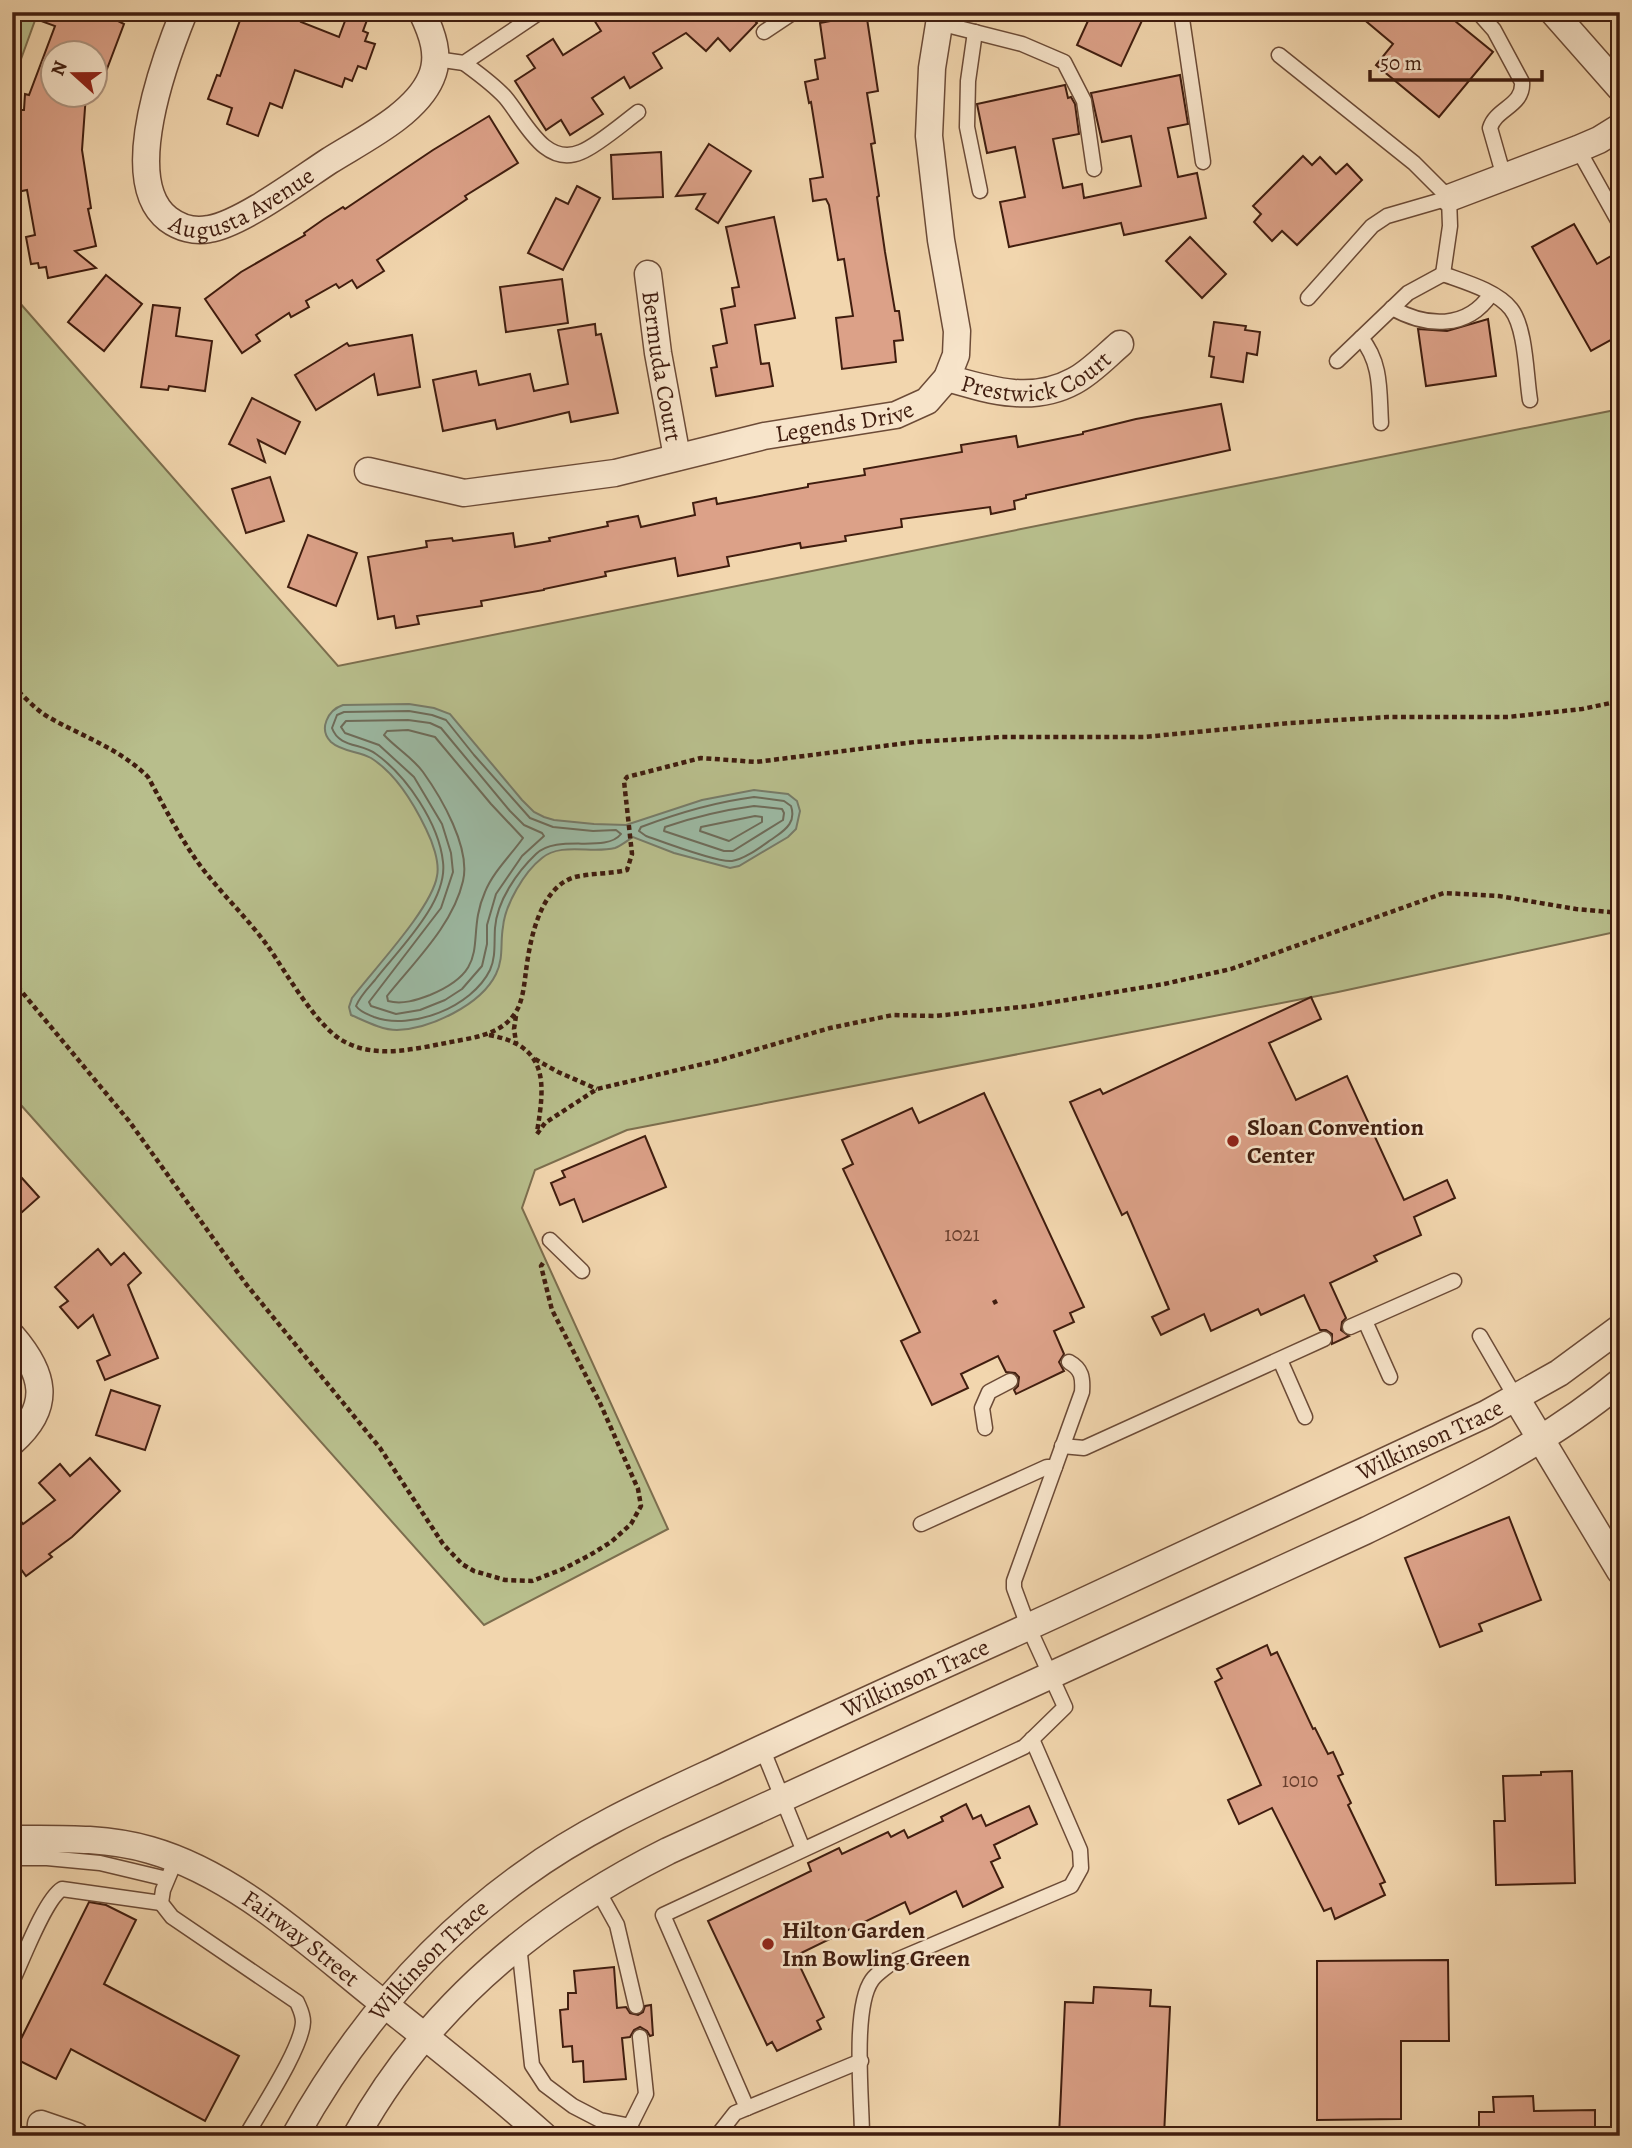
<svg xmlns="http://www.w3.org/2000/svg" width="1632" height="2148" viewBox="0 0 1632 2148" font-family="Alegreya,serif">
<rect width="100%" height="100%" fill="#f2d6ae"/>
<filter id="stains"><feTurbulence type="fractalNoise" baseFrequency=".00286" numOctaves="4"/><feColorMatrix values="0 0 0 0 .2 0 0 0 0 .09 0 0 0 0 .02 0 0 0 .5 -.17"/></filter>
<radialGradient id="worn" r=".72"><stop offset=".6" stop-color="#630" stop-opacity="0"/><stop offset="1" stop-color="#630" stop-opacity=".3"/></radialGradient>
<!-- green -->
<g fill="#b8be8c" stroke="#7c6e4e" stroke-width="2">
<path d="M 12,12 L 38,12 L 12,84 Z"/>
<path d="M 12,294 L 338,666 L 1620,409 L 1620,931 L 1338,992 L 627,1130 L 535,1170 L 522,1208 L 668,1529 L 484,1625 L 12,1095 Z"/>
</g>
<!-- water -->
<path fill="#9cbaa4" stroke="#777b68" stroke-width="2" d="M 409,704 L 434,708 L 450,714 L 522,800 L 534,812 L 544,817 L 554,820 L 594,824 L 626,825 L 702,800 L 754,790 L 788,794 L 797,801 L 800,811 L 796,829 L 788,837 L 739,866 L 730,868 L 674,853 L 633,837 C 628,840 621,846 615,848 C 592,854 561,842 542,858 C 524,872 505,905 503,927 C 500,942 504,958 496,974 C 481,1005 430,1029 397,1030 C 382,1030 365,1021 351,1015 L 349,1007 L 352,998 C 374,969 432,908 437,876 C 440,862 432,841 426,829 C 414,804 395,773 371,758 C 359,751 342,752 331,742 C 318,729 328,710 343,705 Z"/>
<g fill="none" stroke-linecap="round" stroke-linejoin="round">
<!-- shore -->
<g stroke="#6e6c5a" stroke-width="2">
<path d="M 409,711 L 432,715 L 446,720 L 474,755 L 530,818 L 553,827 L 593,831 L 616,830 L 621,834 C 605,854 558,833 536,854 C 517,872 497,901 495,928 C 494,943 496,957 490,970 C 472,1007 411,1031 374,1017 C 367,1014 360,1012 356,1006 C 360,996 368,988 375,980 C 399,949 448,902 443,862 C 439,824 407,776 376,754 C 362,743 339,748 332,728 L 337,715 L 344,712 Z"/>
<path d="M 408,720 L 430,723 L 441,728 L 510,811 L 524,825 L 542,833 L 544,836 L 522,856 L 496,894 L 487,925 L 487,944 L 482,966 L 462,989 L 445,1000 L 420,1010 L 396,1014 L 371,1006 L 369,1002 L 441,908 L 453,872 L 451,853 L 442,824 L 414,777 L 379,745 L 345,733 L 341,727 L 346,721 Z"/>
<path d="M 408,730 L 435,737 L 491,804 L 523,838 C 511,855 493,872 485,892 C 464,939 495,968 430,995 C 417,1000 402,1005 388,1001 L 387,996 C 414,962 453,925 463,881 C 471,848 441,797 423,772 C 412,757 396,748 384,735 L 387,731 Z"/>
<path d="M 754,797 L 784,801 L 791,806 C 796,821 787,829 775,837 C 763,845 746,859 732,861 C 718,863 663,842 646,836 L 639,831 L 641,827 C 678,813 715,802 754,797 Z"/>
<path d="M 754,806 L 782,809 L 784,813 L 783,820 L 733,851 L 724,851 L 664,831 L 665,827 C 694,817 724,810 754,806 Z"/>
<path d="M 755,816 L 762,817 L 762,822 L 729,841 L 700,831 L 701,827 Z"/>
</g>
</g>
<!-- building -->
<g fill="#dca188" stroke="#401d0f" stroke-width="2">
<path d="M 23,12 L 119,12 L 116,20 L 124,24 L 96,98 L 94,52 L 52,52 L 52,94 L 86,94 L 82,150 L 91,208 L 88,209 L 96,246 L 75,251 L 96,268 L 48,278 L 46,267 L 39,268 L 38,263 L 31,264 L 26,237 L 35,235 L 27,190 L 12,193 L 12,110 L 24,110 L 25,94 L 29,95 L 55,26 L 22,14 Z"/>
<path d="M 243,12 L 305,12 L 301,22 L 339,37 L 348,13 L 367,20 L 363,31 L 368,33 L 365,41 L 375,44 L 366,69 L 358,66 L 352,81 L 345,78 L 342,87 L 295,70 L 282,108 L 270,103 L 258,136 L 227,124 L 232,108 L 208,99 L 217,75 L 220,76 Z"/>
<path d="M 589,12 L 747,12 L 757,23 L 730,51 L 718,38 L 706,51 L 686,33 L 653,53 L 662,68 L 630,88 L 624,77 L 592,98 L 603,114 L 570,135 L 561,120 L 546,130 L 515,81 L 535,68 L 527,56 L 553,39 L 563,55 L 601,31 Z"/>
<path d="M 835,12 L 866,12 L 878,91 L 867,93 L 875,143 L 871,144 L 879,196 L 877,197 L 885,252 L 895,311 L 899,311 L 903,340 L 894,341 L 896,362 L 842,369 L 836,318 L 853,316 L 844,259 L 838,260 L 829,205 L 826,199 L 813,201 L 810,179 L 823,177 L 811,102 L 809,103 L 805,82 L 818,79 L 815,60 L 825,58 L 820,23 L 836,20 Z"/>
<path d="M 1092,12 L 1146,12 L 1121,66 L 1077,45 Z"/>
<path d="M 1355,12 L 1444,12 L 1493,52 L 1439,117 L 1376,65 L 1393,44 Z"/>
<path d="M 1180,75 L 1188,124 L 1168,128 L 1178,177 L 1197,173 L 1206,218 L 1124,235 L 1121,223 L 1009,247 L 1000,202 L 1025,197 L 1015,147 L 987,153 L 977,104 L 1065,85 L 1068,98 L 1071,97 L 1075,104 L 1079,134 L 1053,139 L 1063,188 L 1082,184 L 1084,198 L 1141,186 L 1131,136 L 1102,142 L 1091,93 Z"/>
<path d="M 489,116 L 518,163 L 465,196 L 467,199 L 377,260 L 384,271 L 357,288 L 352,280 L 339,288 L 336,284 L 306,301 L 309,307 L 291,317 L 289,313 L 256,335 L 260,341 L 242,353 L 205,299 L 241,272 L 305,235 L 304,233 L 324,219 L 343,207 L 345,209 L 433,150 Z"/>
<path d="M 709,144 L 751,171 L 718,223 L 696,209 L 705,194 L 676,196 Z"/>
<path d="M 661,152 L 663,197 L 613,199 L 611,155 Z"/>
<path d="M 1303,156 L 1312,165 L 1320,157 L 1336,174 L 1347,164 L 1362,180 L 1297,245 L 1282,231 L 1272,241 L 1254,222 L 1261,214 L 1253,206 Z"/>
<path d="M 577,186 L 600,198 L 563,270 L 528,253 L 556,198 L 568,204 Z"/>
<path d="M 774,217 L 795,318 L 755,325 L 761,364 L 769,363 L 773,386 L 716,396 L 711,368 L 717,367 L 713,346 L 727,343 L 721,309 L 735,306 L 732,288 L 739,287 L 726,227 Z"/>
<path d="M 1574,224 L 1597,264 L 1620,251 L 1620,335 L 1591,351 L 1532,247 Z"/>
<path d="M 1190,237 L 1226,274 L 1202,298 L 1166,261 Z"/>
<path d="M 106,275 L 142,304 L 104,351 L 68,322 Z"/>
<path d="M 562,279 L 568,323 L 506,332 L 500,287 Z"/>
<path d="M 153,305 L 180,308 L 176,336 L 212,341 L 205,391 L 169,386 L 168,390 L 141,387 Z"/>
<path d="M 1488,319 L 1496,376 L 1426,386 L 1418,329 L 1447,331 Z"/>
<path d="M 1214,322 L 1246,326 L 1245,330 L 1260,332 L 1257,355 L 1247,353 L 1243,382 L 1211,377 L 1214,357 L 1209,356 Z"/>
<path d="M 595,324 L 596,335 L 601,334 L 618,413 L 571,422 L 569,412 L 497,429 L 495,420 L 443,431 L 433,380 L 476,371 L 479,385 L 530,374 L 534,391 L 568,384 L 558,330 Z"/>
<path d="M 412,335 L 420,387 L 378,395 L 374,374 L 316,410 L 295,375 L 347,343 L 349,346 Z"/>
<path d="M 252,398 L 300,422 L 285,454 L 258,440 L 265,462 L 229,444 Z"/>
<path d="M 1221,404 L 1230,450 L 1026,495 L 1026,498 L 1014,501 L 1015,509 L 991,514 L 990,507 L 901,519 L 902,527 L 845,536 L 846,541 L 801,548 L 800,543 L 727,557 L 729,566 L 678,576 L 675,558 L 605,572 L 606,576 L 544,589 L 544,590 L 481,601 L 482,606 L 417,616 L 419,624 L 396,628 L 394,616 L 378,619 L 368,557 L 427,547 L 426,541 L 452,538 L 453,541 L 513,533 L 515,547 L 550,541 L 549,538 L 608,526 L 607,522 L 638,516 L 641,527 L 695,515 L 693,503 L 716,498 L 717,504 L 808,487 L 808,484 L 865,475 L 864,469 L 962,452 L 961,445 L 1016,436 L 1018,447 L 1083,434 L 1083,432 L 1136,419 Z"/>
<path d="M 270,477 L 284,521 L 246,533 L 232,489 Z"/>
<path d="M 308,535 L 357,553 L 336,606 L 288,587 Z"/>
<path d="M 1311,997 L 1321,1019 L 1269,1043 L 1296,1100 L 1347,1076 L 1404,1200 L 1447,1180 L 1455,1198 L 1414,1217 L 1421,1235 L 1374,1256 L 1377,1261 L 1330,1283 L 1346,1318 L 1342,1322 L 1341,1330 L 1349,1336 L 1332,1344 L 1332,1334 L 1326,1330 L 1320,1330 L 1304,1295 L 1261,1315 L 1258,1309 L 1211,1331 L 1204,1314 L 1161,1335 L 1152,1317 L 1169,1309 L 1127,1212 L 1122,1215 L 1070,1102 L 1100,1089 L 1103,1094 Z"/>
<path d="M 984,1093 L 1084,1307 L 1070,1313 L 1074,1322 L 1054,1331 L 1064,1354 L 1059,1362 L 1064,1371 L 1016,1394 L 1014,1390 L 1018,1386 L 1019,1377 L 1015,1373 L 1006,1372 L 998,1356 L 961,1374 L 968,1388 L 932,1405 L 901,1341 L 920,1332 L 843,1169 L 853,1164 L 842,1140 L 912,1108 L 919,1123 Z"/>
<path d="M 645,1136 L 666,1187 L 583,1222 L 574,1199 L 560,1205 L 551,1183 L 565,1177 L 562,1171 Z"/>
<path d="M 12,1167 L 39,1197 L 12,1221 Z"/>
<path d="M 98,1249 L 111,1265 L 124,1253 L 141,1273 L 128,1285 L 158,1358 L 105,1380 L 97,1361 L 110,1355 L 93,1315 L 78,1328 L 60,1307 L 68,1301 L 55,1287 Z"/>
<path d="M 111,1390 L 160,1406 L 145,1450 L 96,1435 Z"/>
<path d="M 90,1458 L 120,1491 L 72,1537 L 49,1554 L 52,1557 L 26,1576 L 12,1557 L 12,1509 L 23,1524 L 55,1500 L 39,1483 L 60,1464 L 70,1476 Z"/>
<path d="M 1509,1517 L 1541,1600 L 1479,1624 L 1482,1631 L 1440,1647 L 1405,1558 Z"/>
<path d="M 1267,1645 L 1271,1655 L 1277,1652 L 1313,1729 L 1315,1728 L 1328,1754 L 1333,1752 L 1343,1774 L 1338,1776 L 1351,1803 L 1348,1805 L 1385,1882 L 1380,1884 L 1385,1895 L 1335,1919 L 1331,1908 L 1324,1911 L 1272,1808 L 1239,1824 L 1228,1800 L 1261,1785 L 1215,1682 L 1222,1678 L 1217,1669 Z"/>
<path d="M 1572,1771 L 1575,1883 L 1496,1885 L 1494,1821 L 1505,1821 L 1503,1776 L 1541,1775 L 1541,1772 Z"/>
<path d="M 966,1804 L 973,1819 L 981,1815 L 986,1826 L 1029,1806 L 1037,1824 L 994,1845 L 1000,1858 L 991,1862 L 1003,1887 L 963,1907 L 956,1891 L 910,1914 L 905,1902 L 795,1956 L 824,2017 L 817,2021 L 821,2029 L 777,2051 L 772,2042 L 767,2045 L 708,1921 L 811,1871 L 808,1863 L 839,1848 L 842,1854 L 888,1832 L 891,1837 L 904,1830 L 908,1838 L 943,1821 L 941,1817 Z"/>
<path d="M 89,1902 L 106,1905 L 136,1920 L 104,1984 L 239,2056 L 205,2121 L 71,2049 L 56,2079 L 12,2057 Z"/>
<path d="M 1448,1960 L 1449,2041 L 1401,2041 L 1401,2119 L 1317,2120 L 1317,1961 Z"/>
<path d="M 614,1967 L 617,2008 L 626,2007 L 630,2013 L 638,2015 L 643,2012 L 645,2006 L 651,2005 L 653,2035 L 650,2036 L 647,2031 L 640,2027 L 634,2030 L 630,2037 L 622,2038 L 626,2079 L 584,2082 L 583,2061 L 573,2062 L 572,2046 L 563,2047 L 560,2010 L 568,2009 L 568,1993 L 576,1993 L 574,1971 Z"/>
<path d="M 1094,1987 L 1151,1990 L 1150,2006 L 1170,2007 L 1164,2136 L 1059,2136 L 1065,2002 L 1093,2003 Z"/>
<path d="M 1533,2096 L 1534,2111 L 1595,2110 L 1595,2136 L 1479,2136 L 1479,2112 L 1494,2112 L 1493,2097 Z"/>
</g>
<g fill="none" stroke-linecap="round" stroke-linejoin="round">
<!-- lane casing -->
<g stroke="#6c4b37" stroke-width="17">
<g id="lane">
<path d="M 1181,12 L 1203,162"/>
<path d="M 1478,12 L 1494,30 L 1522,82 C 1524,106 1496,108 1490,128 L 1504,177"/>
<path d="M 939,23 L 1022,44 L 1064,62 L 1084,101 L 1094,169"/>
<path d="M 764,32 L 794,12"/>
<path d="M 975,32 L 968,81 L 967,127 L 980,191"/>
<path d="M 1279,55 L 1414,163 L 1449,198 L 1450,226 L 1443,274 C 1465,282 1497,291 1511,309 C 1526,328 1526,376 1530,400"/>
<path d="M 436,59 L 464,63 L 540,12"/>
<path d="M 464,63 C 479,74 493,84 505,97 C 524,119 544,168 581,152 C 598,145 622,124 638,112"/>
<path d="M 1578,149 L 1620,224"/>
<path d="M 1308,298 L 1372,226 L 1387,216 L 1449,198"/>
<path d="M 1392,308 C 1426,327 1467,330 1491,294"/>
<path d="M 1361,338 C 1382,363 1379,392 1381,423"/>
<path d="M 1337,361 L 1408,293 L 1443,274"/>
<path d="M 550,1240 L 582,1271"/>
<path d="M 1365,1321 L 1390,1377"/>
<path d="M 1350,1327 L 1454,1281"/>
<path d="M 1480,1336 L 1516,1398"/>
<path d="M 1280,1360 L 1305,1417"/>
<path d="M 985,1428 L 982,1408 L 989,1392 L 1010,1381"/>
<path d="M 1062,1446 L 1084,1448 L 1324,1339"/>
<path d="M 921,1524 L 1047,1467 L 1055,1467"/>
<path d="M 762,1748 L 803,1849"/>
<path d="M 12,1858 L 47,1858 L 100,1863 L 167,1879"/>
<path d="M 176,1859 L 163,1890 L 161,1903 L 172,1917 L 297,2002 C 300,2009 303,2014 303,2022 C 302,2048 260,2111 246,2136"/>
<path d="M 597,1889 L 617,1925 L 636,2006"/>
<path d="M 519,1945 L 532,2065 L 545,2085 L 573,2106 L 600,2120 L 631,2126"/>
<path d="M 12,1982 C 22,1961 45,1899 62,1889 L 161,1903"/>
<path d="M 747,2108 L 663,1915 L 1024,1747 L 1065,1707 L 1028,1626 L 1014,1588 L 1014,1581 L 1082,1392 C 1083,1378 1082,1369 1069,1362"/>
<path d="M 625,2136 L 646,2094 L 640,2037"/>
<path d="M 717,2136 L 735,2113 L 861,2061"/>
<path d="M 862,2136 C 862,2100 852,2008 872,1980 C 877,1973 886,1968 892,1962 L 1071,1886 L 1081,1868 L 1080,1850 L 1032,1739"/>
</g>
</g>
<!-- street casing -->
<g stroke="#6c4b37" stroke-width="29">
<g id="street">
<path id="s1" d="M 184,12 C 165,59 119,181 168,219 C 180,228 195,232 209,229 C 241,224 300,180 329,161 C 362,140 415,115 431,78 C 441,56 432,33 422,12"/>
<path d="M 1553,12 L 1620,88"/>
<path d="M 1449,198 L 1578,149 L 1599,140 L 1620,127"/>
<path id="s2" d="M 648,274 L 658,353 L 677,457"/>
<path id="s3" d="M 947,378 C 989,390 1032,404 1074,381 C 1090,373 1106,356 1120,344"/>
<path id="s4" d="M 368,471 L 464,493 L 615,473 L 764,436 L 896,415 L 927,401 L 947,378 L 956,355 L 957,331 L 941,240 L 929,136 L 932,68 L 941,12"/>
<path d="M 12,1336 C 44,1373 53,1406 12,1442"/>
<path d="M 1516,1398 L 1620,1571"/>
<path id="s5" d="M 12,1839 C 58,1839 105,1837 150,1850 C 238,1875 313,1948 384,2004 C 438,2047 493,2090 544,2136"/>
<path d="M 40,2136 L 41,2124 L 76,2136"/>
<path id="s6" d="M 295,2136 C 352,2033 427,1944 523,1875 C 584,1830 654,1799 723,1767 C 813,1724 904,1683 995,1642 C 1159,1567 1322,1490 1486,1414 L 1559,1373 L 1620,1328"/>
<path d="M 356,2136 C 427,2008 538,1916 668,1851 L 1365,1531 C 1454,1488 1543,1446 1620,1382"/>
</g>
</g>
<!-- path -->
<g stroke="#401d0f" stroke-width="4.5" stroke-dasharray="5 3.5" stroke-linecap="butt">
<path d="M 12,686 C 23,695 33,707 45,715 C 80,736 118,747 148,777 C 165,808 181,840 202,868 C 223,895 247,918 267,945 C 286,972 318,1030 347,1043 C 377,1058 415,1049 446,1043 C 470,1038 498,1036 513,1016 C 523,1004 524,985 526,971 C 530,939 540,887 575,877 C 592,873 610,874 627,870 L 632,854 L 624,781 L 627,777 L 701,758 L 756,762 L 915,742 L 1001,737 L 1144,737 L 1290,723 L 1387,717 L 1508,717 L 1582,709 L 1620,701"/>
<path d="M 12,980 L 129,1121 L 246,1284 L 380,1448 L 443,1544 L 462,1564 L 474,1571 L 505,1580 L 532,1581 L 563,1569 L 590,1555 L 611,1542 L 631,1524 L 641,1506 L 638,1489 L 600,1403 L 552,1310 L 541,1266 L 545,1260"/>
<path d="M 516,1016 L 514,1029 L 516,1042"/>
<path d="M 489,1035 C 549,1046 545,1083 537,1132"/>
<path d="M 535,1059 L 558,1072 L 597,1089"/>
<path d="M 537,1134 L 545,1123 L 597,1089 L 720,1060 L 830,1028 L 893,1015 L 935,1016 L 1030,1006 L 1164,984 L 1231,969 L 1444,893 L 1499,896 L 1576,909 L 1620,913"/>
<path d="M 993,1303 L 997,1301"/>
</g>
<!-- lane -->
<use href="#lane" stroke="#f7e4ca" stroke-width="14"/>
<!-- street -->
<use href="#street" stroke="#f7e4ca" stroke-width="26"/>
</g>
<!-- markers -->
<g fill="#8f2418" stroke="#f7e4ca" stroke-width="2.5">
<circle cx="1233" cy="1141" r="7"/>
<circle cx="768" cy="1944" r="7"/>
</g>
<g text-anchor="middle" stroke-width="5" stroke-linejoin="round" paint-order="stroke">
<!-- number labels -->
<g font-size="21" fill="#673e2d">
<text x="962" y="1241">1021</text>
<text x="1300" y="1787">1010</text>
</g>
<!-- street labels -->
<g font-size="24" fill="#401d0f" stroke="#f7e4ca">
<text dy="8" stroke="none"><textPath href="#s1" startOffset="301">Augusta Avenue</textPath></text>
<text dy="8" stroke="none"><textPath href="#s3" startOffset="94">Prestwick Court</textPath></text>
<text dy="8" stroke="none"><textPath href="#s2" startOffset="93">Bermuda Court</textPath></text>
<text dy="8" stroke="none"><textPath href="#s4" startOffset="486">Legends Drive</textPath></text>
<text dy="8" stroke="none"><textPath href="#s6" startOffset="1356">Wilkinson Trace</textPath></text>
<text dy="8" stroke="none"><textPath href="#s6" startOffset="789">Wilkinson Trace</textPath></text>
<text dy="8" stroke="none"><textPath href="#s5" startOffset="315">Fairway Street</textPath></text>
<text dy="8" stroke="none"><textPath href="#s6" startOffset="222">Wilkinson Trace</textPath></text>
</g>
<!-- poi labels -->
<g font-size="24" font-weight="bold" fill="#401d0f" stroke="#f7e4ca" text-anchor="start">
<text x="1247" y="1135">Sloan Convention<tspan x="1247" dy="28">Center</tspan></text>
<text x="782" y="1938">Hilton Garden<tspan x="782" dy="28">Inn Bowling Green</tspan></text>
</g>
</g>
<!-- margin -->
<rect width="1632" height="2148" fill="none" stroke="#f2d6ae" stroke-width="42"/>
<rect x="14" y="14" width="1604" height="2120" fill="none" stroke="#401d0f" stroke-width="3.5"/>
<rect x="21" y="21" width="1590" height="2106" fill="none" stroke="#401d0f" stroke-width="2"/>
<!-- north arrow -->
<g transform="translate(74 74) rotate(291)"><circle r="33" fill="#f7e4ca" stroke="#ae947f" stroke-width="2"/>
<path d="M0-5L12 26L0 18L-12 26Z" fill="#8f2418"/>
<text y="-10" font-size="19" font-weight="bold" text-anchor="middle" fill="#401d0f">N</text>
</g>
<!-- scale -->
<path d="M1370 70v10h172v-10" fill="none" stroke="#401d0f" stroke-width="3.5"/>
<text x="1380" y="70" font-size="21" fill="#401d0f" stroke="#f7e4ca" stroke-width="5" paint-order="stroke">50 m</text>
<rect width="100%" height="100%" filter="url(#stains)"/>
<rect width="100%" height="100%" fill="url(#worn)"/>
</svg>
